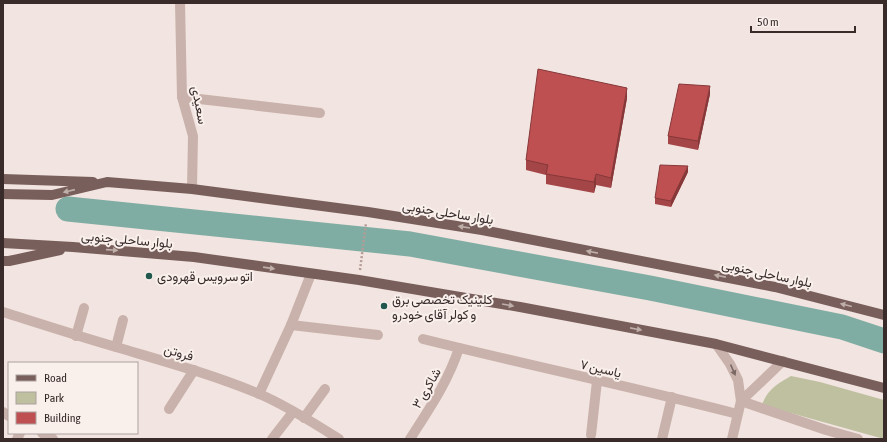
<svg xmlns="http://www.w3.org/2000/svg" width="887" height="442" viewBox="0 0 887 442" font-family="'Asap Condensed',Vazirmatn,sans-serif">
<rect width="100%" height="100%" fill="#f2e4e0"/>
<!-- green -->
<path fill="#bec0a0" d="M 791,376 L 820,382 L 884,400 L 884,439 L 762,405 C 768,389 777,384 791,376 Z"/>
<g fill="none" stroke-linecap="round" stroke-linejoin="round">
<!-- river -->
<path stroke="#80ada3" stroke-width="25" d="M 68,209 L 410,244 L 650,288 L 842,327 L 884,341"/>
<!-- path -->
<path stroke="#b59b96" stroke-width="2.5" stroke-dasharray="2 2" stroke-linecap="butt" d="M 360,270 L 366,223"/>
<!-- minor -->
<g stroke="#cab2ac" stroke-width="10">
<path d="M 180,3 L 182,97 L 193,136 L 192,189"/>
<path d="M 182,97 L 320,113"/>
<path d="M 3,312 C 41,324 78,336 116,347 C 163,361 211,374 257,393 C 284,404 314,423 339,439"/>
<path d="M 291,325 L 378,335"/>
<path d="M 76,336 L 84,308"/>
<path d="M 423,339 C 527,365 633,387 737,414"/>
<path d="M 716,344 L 730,364 L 738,380 L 741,401 L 732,439"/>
<path d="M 116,347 L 123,320"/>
<path d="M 259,394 L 291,325 L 311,274"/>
<path d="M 741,401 L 826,430 L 858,439"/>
<path d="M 741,401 L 783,361"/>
<path d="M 169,409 L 194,370"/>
<path d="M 3,412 L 9,416"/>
<path d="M 304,418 L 325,389"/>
<path d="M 42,433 L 53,439"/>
<path d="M 591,435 L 597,381"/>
<path d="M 17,439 L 20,433"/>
<path d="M 272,439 L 293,412"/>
<path d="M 410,439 C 429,409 448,382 459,348"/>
<path d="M 662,439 L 672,397"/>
</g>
<!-- major -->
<g stroke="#795f5c" stroke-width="10">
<path d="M 3,179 L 93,182"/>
<path d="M 3,194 L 52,195 L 107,182 L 192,189 L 368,212 L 482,230 L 775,287 L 884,315"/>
<path d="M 3,243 L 73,247 L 194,257 L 359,280 L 520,307 L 716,344 L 884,388"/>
<path d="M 3,261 L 9,261 L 60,250"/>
</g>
</g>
<!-- wall -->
<g fill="#a44547">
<path d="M 710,94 L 698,150 L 668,144 L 668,136 Z"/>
<path d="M 627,98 L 611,188 L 596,185 L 594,193 L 546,184 L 546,175 L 526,170 L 526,160 Z"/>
<path d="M 688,172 L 671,207 L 655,204 L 655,198 Z"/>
</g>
<!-- shaded-wall -->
<g fill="#863839">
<path d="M 710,86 L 710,94 L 698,150 L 698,141 Z"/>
<path d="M 627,88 L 627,98 L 611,188 L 611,178 Z"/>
<path d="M 688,166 L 688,172 L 671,207 L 671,201 Z"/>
<path d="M 596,174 L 596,185 L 594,193 L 594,182 Z"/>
</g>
<!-- building -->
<g fill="#bf5052" stroke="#863839">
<path d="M 538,69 L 627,88 L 611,178 L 596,174 L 594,182 L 546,174 L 548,165 L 526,160 Z"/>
<path d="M 679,84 L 710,86 L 698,141 L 668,136 Z"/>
<path d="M 660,165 L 688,166 L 671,201 L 655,198 Z"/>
</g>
<!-- one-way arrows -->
<defs><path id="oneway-solid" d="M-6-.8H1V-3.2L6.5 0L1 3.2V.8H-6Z"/></defs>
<g fill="#bfafab">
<use href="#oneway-solid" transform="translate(69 191) rotate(167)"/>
<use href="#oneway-solid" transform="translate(464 227) rotate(-171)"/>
<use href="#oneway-solid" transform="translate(112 250) rotate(4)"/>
<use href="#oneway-solid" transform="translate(592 252) rotate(-169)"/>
<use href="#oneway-solid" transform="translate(269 268) rotate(8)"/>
<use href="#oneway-solid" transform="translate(720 276) rotate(-169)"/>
<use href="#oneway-solid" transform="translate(508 305) rotate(10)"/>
<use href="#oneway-solid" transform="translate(846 305) rotate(-166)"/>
<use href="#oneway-solid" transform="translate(636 329) rotate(11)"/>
</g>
<use fill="#7a6864" href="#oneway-solid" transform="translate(733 370) rotate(66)"/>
<!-- markers -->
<g fill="#22574d" stroke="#f9f0ec" stroke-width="1.5">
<circle cx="149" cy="276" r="4"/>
<circle cx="384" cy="306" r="4"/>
</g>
<g text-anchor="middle" stroke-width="4" stroke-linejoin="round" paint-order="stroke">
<!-- street labels -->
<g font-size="13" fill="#382b2a" stroke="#f9f0ec">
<text transform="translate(200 105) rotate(79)" y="5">سعیدی</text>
<text transform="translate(448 212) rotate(9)" y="5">بلوار ساحلی جنوبی</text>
<text transform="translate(127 239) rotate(5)" y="5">بلوار ساحلی جنوبی</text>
<text transform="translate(767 273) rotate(12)" y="5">بلوار ساحلی جنوبی</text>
<text transform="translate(179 352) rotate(16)" y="5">فروتن</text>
<text transform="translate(601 368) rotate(13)" y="5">یاسین ۷</text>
<text transform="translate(426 388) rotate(-60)" y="5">شاکری ۳</text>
</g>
<!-- poi labels -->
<g font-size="13" fill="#382b2a" stroke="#f9f0ec" text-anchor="start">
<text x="157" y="281">اتو سرویس قهرودی</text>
<text x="392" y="304">کلینیک تخصصی برق<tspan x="392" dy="15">و کولر آقای خودرو</tspan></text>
</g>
</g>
<!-- border -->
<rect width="887" height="442" fill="none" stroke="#382b2a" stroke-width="8"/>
<!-- legend -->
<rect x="8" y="362" width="130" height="72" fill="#f9f0ec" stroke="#aca19e"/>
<rect x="16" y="375" width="20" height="6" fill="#795f5c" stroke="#aca19e"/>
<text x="44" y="382" font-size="12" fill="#382b2a">Road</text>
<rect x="16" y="392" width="20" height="12" fill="#bec0a0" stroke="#aca19e"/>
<text x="44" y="402" font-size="12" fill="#382b2a">Park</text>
<rect x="16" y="412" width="20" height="12" fill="#bf5052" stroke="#aca19e"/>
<text x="44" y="422" font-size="12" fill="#382b2a">Building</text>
<!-- scale -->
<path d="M751 26v6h104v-6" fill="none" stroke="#382b2a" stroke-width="2"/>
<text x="757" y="26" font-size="12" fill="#382b2a" stroke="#f9f0ec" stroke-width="3" paint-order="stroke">50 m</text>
</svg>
